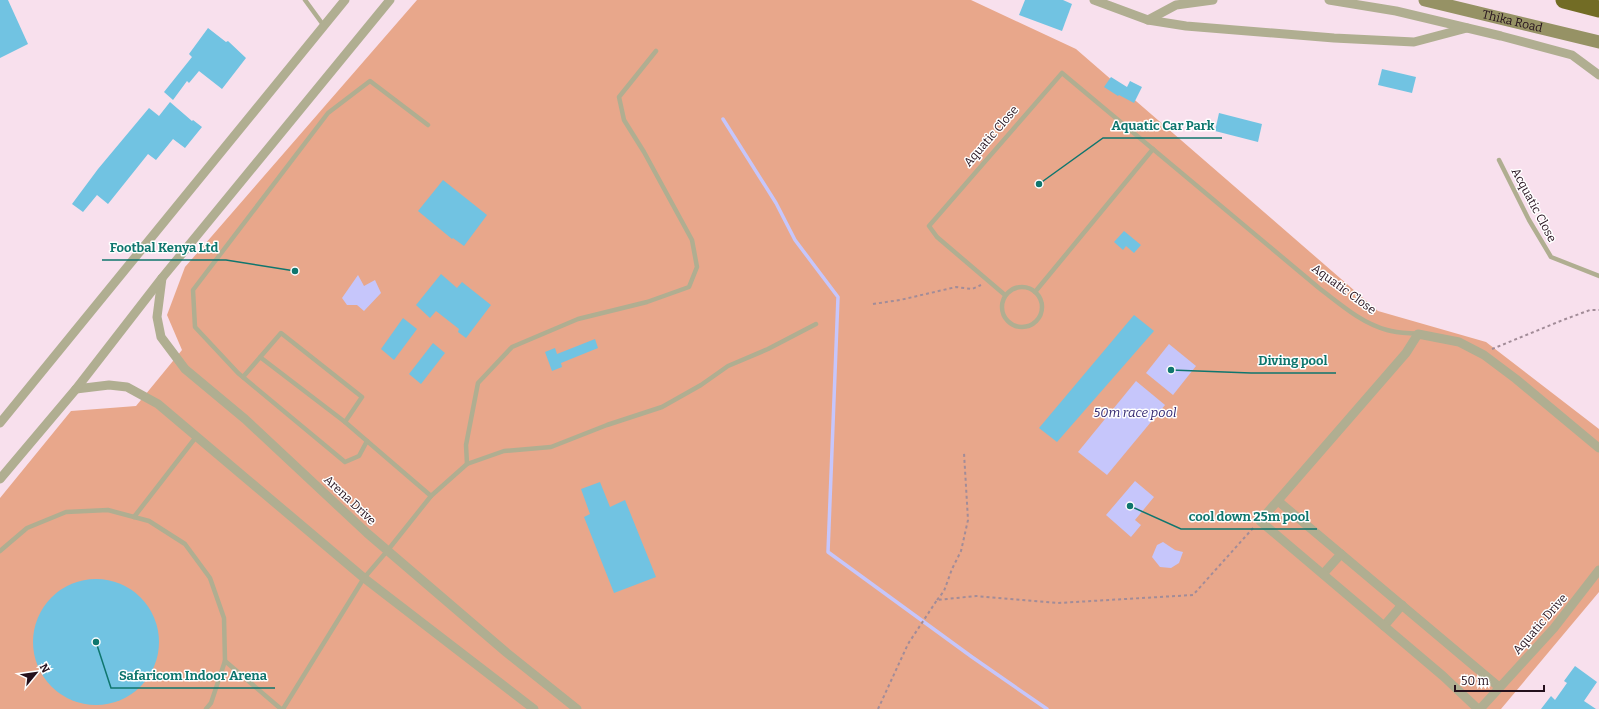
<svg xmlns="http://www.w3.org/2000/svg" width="1599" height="709" viewBox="0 0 1599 709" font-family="Bitter,serif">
<rect width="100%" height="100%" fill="#f8e0ed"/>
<!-- green -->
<path fill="#e8a78b" d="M 417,0 L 971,0 L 1076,49 L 1378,311 L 1486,342 L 1599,429 L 1599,592 L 1501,709 L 0,709 L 0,498 L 71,411 L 136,406 L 182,350 L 167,315 L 185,267 Z"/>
<!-- water -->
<g fill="#c6c6fb">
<path d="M 358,275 L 364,286 L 375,280 L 381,293 L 364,311 L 357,305 L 347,305 L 342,298 Z"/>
<path d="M 1169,344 L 1196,366 L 1173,395 L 1146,373 Z"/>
<path d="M 1136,381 L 1165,405 L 1107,475 L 1078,452 Z"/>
<path d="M 1135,481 L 1154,497 L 1135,520 L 1141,525 L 1131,537 L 1106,515 Z"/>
<path d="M 1163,542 L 1175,550 L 1183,552 L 1179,563 L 1171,568 L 1160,567 L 1152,557 L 1157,545 Z"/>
</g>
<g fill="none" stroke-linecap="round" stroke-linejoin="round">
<!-- stream -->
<path stroke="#c6c6fb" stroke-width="3.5" d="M 723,119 L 776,203 L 795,240 L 838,297 L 828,552 L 972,657 L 1047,709"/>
</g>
<!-- building -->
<g fill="#71c3e2">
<path d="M 0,0 L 8,0 L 28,44 L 0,58 Z"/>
<path d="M 1025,0 L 1063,0 L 1072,4 L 1062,31 L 1019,15 Z"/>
<path d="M 208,28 L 226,42 L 228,41 L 246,58 L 222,89 L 199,71 L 189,83 L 187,81 L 173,100 L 164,92 L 192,57 L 189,54 Z"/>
<path d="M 1382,69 L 1416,77 L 1412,93 L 1378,85 Z"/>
<path d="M 1111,77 L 1127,87 L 1130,81 L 1142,87 L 1134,103 L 1119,95 L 1118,96 L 1104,87 Z"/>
<path d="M 170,102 L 192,121 L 193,120 L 202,127 L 185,148 L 173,139 L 156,160 L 148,154 L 108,204 L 97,195 L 83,212 L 72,204 L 98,169 L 149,108 L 159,116 Z"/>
<path d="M 1219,113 L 1262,124 L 1258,142 L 1215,131 Z"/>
<path d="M 443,180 L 487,215 L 464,246 L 453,238 L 452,239 L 418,211 Z"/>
<path d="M 1124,231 L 1141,245 L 1134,253 L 1126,246 L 1123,250 L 1114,242 Z"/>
<path d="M 441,274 L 457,288 L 462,282 L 491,305 L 466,338 L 458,332 L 459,329 L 436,311 L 430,318 L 416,305 Z"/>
<path d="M 1134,315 L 1154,331 L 1057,442 L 1039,428 Z"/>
<path d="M 403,318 L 417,329 L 394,360 L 381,349 Z"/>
<path d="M 595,339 L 598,348 L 561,363 L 562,367 L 552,371 L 545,352 L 555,348 L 557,354 Z"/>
<path d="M 433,343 L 445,353 L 421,384 L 409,374 Z"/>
<path d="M 600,482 L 610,507 L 625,500 L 656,577 L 614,593 L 584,517 L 590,514 L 581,489 Z"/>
<circle cx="96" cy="642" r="63"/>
<path d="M 1575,666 L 1597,682 L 1584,701 L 1596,709 L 1541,709 L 1551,696 L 1555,700 L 1567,683 L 1564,681 Z"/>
</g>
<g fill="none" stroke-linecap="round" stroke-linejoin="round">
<!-- path -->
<g stroke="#a28c98" stroke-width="2" stroke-dasharray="3 3" stroke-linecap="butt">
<path d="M 873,304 L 900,300 L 956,287 L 972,289 L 981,285"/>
<path d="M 1492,349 L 1563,320 L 1590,310 L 1599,310"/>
<path d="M 937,600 L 944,591 L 952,569 L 961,551 L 968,520 L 964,453"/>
<path d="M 878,709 L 908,644 L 937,600 L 976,596 L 1058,603 L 1193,595 L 1254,527"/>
</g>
<!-- lane -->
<g stroke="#b0ae91" stroke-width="4.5">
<path d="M 305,0 L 324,26"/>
<path d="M 428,125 L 370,81 L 328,113 L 193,290 L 195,327 L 238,373 L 345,462 L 359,456 L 367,441 L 431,496"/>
<path d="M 1499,160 L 1529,220 L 1551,257 L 1599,276"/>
<circle cx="1022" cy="307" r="20"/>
<path d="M 1035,292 L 1153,149"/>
<path d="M 1005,295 L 937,237 L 929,226 L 1062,73 L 1319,288 C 1340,304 1361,323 1387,330 C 1397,333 1408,333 1418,334"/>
<path d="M 243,377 L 281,333 L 362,397 L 345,422 L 260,357"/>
<path d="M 345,422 L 367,441"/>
<path d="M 467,464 L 466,445 L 478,383 L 512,347 L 578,319 L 647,302 L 689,287 L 697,267 L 692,240 L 644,152 L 624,120 L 619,97 L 656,51"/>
<path d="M 134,517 L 196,437"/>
<path d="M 0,551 L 27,528 L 66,512 L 108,510 L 149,521 L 185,544 L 210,578 L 224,618 L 225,661 L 211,703 L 206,709"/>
<path d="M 225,661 L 281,709"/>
<path d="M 283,709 L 364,578 L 388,550 L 431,496 L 467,464 L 504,451 L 551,447 L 607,425 L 662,407 L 701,385 L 728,366 L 768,349 L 816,324"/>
</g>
<!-- street -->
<g stroke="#b0ae91" stroke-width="9">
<path d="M 1094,0 L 1148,20 L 1176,5 L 1213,0"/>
<path d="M 1329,0 L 1396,11 L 1501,36 L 1572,55 L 1599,75"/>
<path d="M 1148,20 L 1186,26 L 1334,38 L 1414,42 L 1467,28"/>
<path d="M 162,278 L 157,317 L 161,337 L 185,369 L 245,419 L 367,533 L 507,653 L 577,709"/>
<path d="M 76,389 L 109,385 L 127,387 L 158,404 L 364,578 L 534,709"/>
<path d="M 0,423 L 345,0"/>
<path d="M 0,479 L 76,389 L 162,278 L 390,0"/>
<path d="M 1278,501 L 1499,687"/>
<path d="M 1323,574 L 1341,554"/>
<path d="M 1384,626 L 1402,605"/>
<path d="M 1478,709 L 1443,676 L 1260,521 L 1406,353 L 1418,334 L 1459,342 L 1484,355 L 1516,379 L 1599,448"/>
<path d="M 1480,709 L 1554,628 L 1599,570"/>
</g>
<!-- secondary -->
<path stroke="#969265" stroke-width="13" id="s1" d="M 1425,0 L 1599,42"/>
<!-- highway -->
<path stroke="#726c25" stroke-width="17" d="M 1564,0 L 1599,9"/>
</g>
<g text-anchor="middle" stroke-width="3" stroke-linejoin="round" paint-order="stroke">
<!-- street labels -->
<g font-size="12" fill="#24101c" stroke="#fff">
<text dy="4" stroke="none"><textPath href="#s1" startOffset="90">Thika Road</textPath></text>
<text transform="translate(991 136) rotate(-49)" y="4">Aquatic Close</text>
<text transform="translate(1534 205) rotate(62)" y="4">Acquatic Close</text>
<text transform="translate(1344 289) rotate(36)" y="4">Aquatic Close</text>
<text transform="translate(350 500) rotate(43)" y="4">Arena Drive</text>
<text transform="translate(1540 624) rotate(-49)" y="4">Aquatic Drive</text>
</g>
<!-- water labels -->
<g font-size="13" font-style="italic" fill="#322871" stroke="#fff">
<text x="1135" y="417">50m race pool</text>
</g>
</g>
<!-- callouts -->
<path fill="none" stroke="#0f766e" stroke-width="1.5" d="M1039 184L1103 138H1222M295 271L226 260H102M1171 370L1251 373H1336M1130 506L1181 529H1317M96 642L111 688H275"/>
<g fill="#0f766e" stroke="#fff" stroke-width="1.5">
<circle cx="1039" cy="184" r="4"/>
<circle cx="295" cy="271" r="4"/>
<circle cx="1171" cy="370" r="4"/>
<circle cx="1130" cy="506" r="4"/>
<circle cx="96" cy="642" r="4"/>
</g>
<g font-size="13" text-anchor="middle" font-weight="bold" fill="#0f766e" stroke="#fff" stroke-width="3" stroke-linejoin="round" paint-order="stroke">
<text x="1163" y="130">Aquatic Car Park</text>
<text x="164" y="252">Footbal Kenya Ltd</text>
<text x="1293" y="365">Diving pool</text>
<text x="1249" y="521">cool down 25m pool</text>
<text x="193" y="680">Safaricom Indoor Arena</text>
</g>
<!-- north arrow -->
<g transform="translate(36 673) rotate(61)" stroke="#ffffff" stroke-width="3" paint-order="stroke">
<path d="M0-3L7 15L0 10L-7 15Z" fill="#24101c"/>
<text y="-6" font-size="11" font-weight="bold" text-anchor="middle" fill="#24101c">N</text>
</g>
<!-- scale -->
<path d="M1455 685v6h89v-6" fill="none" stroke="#24101c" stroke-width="2"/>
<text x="1461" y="685" font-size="12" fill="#24101c" stroke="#ffffff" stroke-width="3" paint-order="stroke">50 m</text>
</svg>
